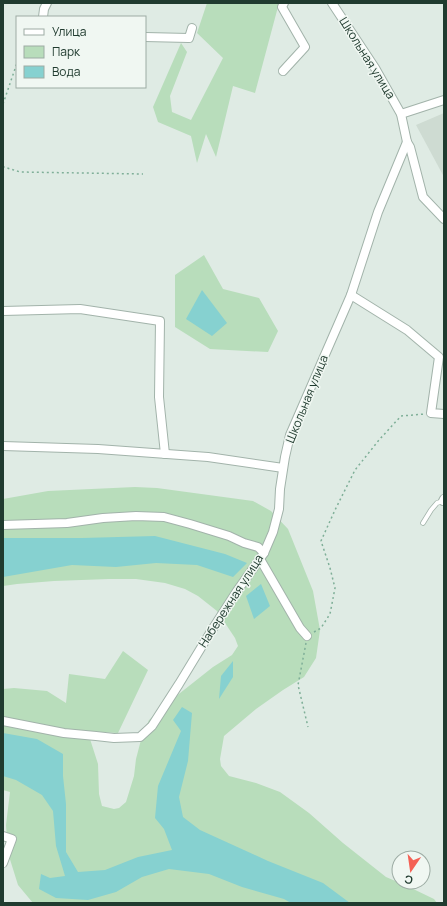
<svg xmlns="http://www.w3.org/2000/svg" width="447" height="906" viewBox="0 0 447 906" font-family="Manrope,sans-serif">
<rect width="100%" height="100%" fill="#dfebe4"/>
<!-- built -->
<path fill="#cedbd2" d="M 444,113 L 444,177 L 416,125 Z"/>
<!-- green -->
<g fill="#b8ddbb">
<path d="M 207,3 L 279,3 L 255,93 L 233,86 L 216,157 L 206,134 L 197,163 L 191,136 L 158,122 L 153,107 L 181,43 L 187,52 L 170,96 L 172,112 L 191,120 L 223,58 L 197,33 Z"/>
<path d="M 204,255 L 223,289 L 259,298 L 278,331 L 268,352 L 210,349 L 175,327 L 175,275 Z"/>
<path d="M 135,487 L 157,488 L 253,501 L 271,511 L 288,529 L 313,591 L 320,630 L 316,658 L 304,677 L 283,690 L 256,709 L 224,736 L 220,759 L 221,766 L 229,776 L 256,783 L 280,792 L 309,813 L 343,843 L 386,877 L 407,886 L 434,899 L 437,903 L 179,903 L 172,902 L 158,903 L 33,903 L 18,885 L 8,853 L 6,825 L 10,792 L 3,790 L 3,689 L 14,688 L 47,691 L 66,703 L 69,674 L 105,679 L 123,651 L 148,670 L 118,733 L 85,731 L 90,739 L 98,764 L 99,794 L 102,806 L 114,809 L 119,808 L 126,802 L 134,776 L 136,759 L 142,736 L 149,720 L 170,701 L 213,667 L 232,655 L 238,646 L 235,638 L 217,611 L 198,596 L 185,589 L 165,583 L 136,579 L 109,579 L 54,581 L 17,584 L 3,586 L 3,499 L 48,491 Z"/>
</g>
<!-- water -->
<g fill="#86d1d0">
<path d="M 202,290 L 227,323 L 212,336 L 186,319 Z"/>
<path d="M 155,536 L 225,554 L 247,563 L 233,577 L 197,565 L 156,563 L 116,567 L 72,565 L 3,577 L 3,538 L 82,538 Z"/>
<path d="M 261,584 L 270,606 L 254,619 L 246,596 Z"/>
<path d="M 233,661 L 233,677 L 219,699 L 221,676 Z"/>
<path d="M 182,707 L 192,713 L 188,761 L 179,797 L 183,817 L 200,830 L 268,861 L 323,883 L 350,903 L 291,903 L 284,899 L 242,887 L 209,874 L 169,869 L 142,877 L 116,892 L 88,900 L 56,898 L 39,889 L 41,874 L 50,878 L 65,876 L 56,846 L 53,811 L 42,795 L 16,780 L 3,776 L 3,733 L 37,739 L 63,754 L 63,776 L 66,804 L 66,852 L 78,872 L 105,870 L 138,857 L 172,850 L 164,829 L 155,818 L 158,786 L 181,731 L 173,720 Z"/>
</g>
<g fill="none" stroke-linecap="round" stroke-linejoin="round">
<!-- lane casing -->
<g stroke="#a2b3aa" stroke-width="5.5">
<path id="lane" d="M 423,523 L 431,510 L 437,503 L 443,501 L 444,502"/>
</g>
<!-- street casing -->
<g stroke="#a2b3aa" stroke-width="10">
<g id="street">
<path d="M 332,3 L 375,68 L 401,114 L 407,142 L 410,147 L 423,197 L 444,219"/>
<path d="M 43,17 L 44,9 L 47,3"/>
<path d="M 145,37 L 189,38 L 192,28"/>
<path d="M 283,71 L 305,47 L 282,7 L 284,3"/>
<path d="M 401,114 L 444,100"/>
<path d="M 351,295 L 407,330 L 439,357 L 431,413 L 444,414"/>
<path d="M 3,311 L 80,309 L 160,321 L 159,397 L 165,454"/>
<path d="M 3,446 L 98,449 L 208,457 L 283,468"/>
<path d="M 443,501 L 444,499"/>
<path d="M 3,525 L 67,523 L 103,518 L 136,516 L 164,517 L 190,524 L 229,536 L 244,543 L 258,547 L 264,553"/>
<path d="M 260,559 L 300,628 L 307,636"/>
<path d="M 3,721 L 64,733 L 96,736 L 114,738 L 140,737 L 152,726 L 179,684 L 210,633 L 237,591 L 264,553 L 273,532 L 279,509 L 280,489 L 285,457 L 290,435 L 351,295 L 378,212 L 407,142"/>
<path d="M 3,836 L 12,839 L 3,863"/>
</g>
</g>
<!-- path -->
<g stroke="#7faf98" stroke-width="1.5" stroke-dasharray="2 3" stroke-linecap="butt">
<path d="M 3,104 L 17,63"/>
<path d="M 3,166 L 4,167 L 20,172 L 143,174"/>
<path d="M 314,632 L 321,628 L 330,614 L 335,588 L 330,568 L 321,541 L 335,510 L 355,470 L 379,440 L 401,416 L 425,414"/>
<path d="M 306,643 L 298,685 L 308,727"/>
</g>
<!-- lane -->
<use href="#lane" stroke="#fff" stroke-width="4"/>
<!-- street -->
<use href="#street" stroke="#fff" stroke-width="8"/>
</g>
<g text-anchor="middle" stroke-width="3" stroke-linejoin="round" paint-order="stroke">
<!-- street labels -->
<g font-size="12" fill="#203b2f" stroke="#f0f7f2">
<text transform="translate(367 58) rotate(58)" y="4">Школьная улица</text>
<text transform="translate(307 399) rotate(-68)" y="4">Школьная улица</text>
<text transform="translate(231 601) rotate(-57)" y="4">Набережная улица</text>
</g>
</g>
<!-- border -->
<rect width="447" height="906" fill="none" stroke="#203b2f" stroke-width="8"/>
<!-- legend -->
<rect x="16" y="16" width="130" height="72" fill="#f0f7f2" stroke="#9daca4"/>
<rect x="24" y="29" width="20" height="6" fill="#ffffff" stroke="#9daca4"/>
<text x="52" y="36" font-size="12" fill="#203b2f">Улица</text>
<rect x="24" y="46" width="20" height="12" fill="#b8ddbb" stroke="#9daca4"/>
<text x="52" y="56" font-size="12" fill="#203b2f">Парк</text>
<rect x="24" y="66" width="20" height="12" fill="#86d1d0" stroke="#9daca4"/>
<text x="52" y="76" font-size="12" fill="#203b2f">Вода</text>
<!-- north arrow -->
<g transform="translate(411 870) rotate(193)"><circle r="19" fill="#f0f7f2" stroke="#9daca4"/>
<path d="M0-3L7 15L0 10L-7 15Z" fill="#f46155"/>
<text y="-6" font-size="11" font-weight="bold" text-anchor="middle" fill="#203b2f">С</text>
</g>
</svg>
